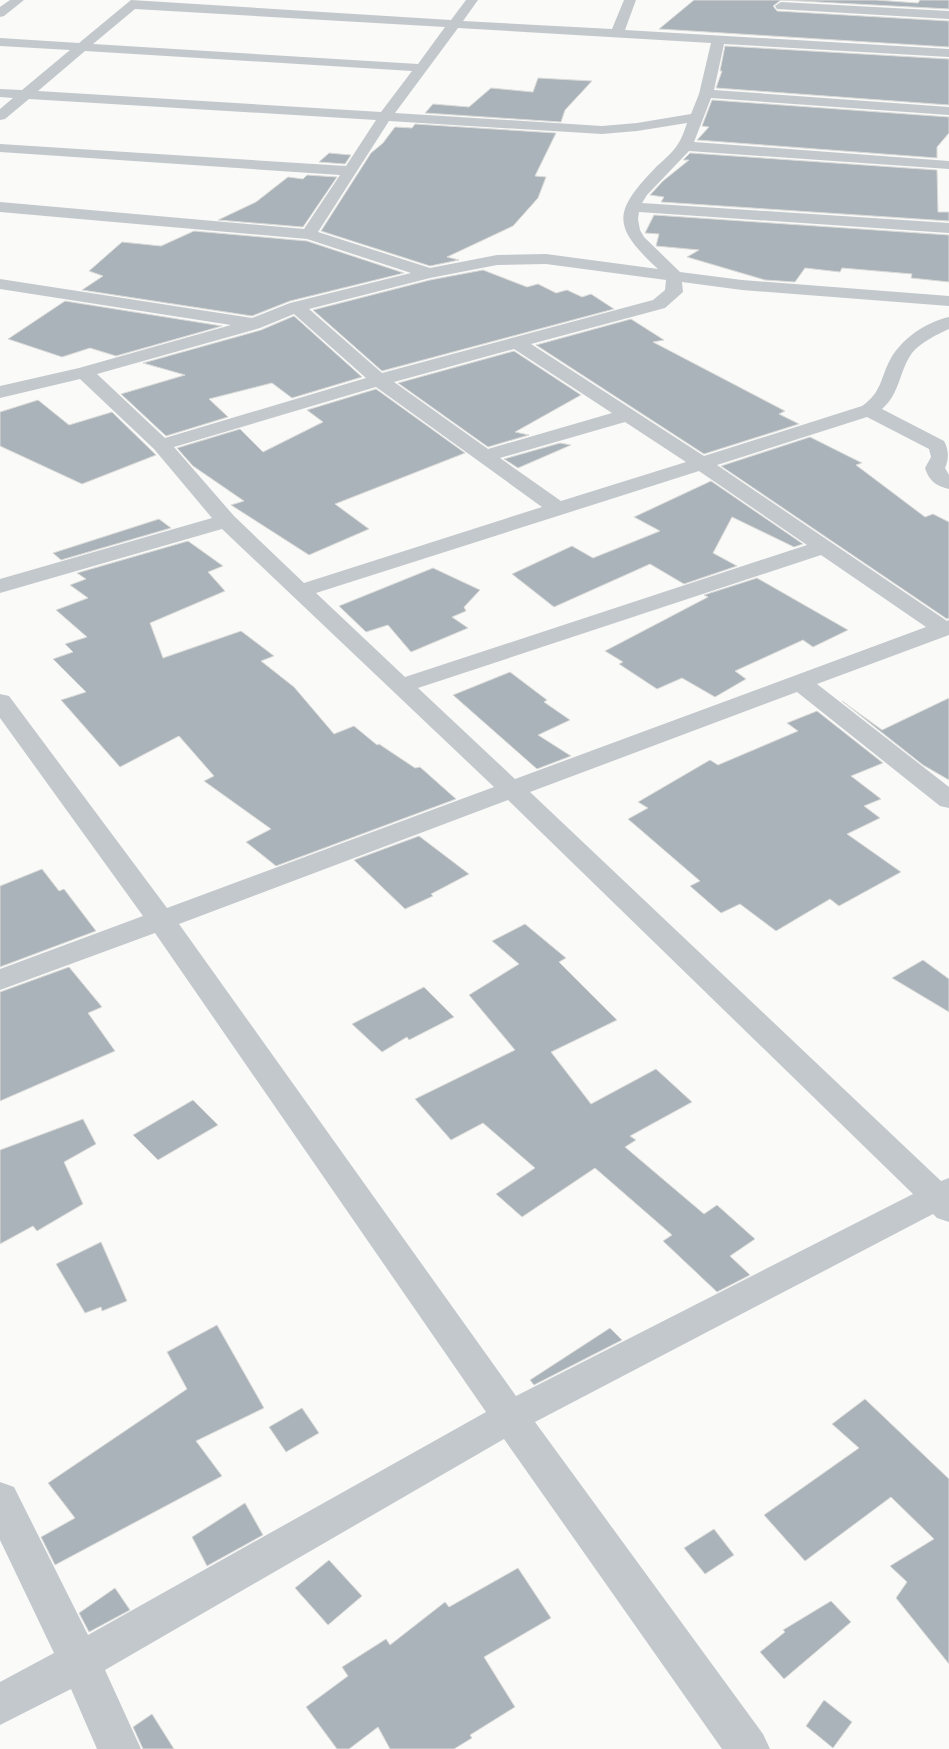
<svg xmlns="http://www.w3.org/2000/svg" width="949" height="1749" viewBox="0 0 949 1749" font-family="Poppins,sans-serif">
<rect width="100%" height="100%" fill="#fafaf8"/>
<!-- building -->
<g fill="#aab3b9" stroke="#dcdcda">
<path d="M 694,0 L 876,0 L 918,3 L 920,0 L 949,0 L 949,9 L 781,0 L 773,6 L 777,11 L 949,21 L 949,47 L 659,29 Z"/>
<path d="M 725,46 L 949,59 L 949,105 L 716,88 L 722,71 L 720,71 Z"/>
<path d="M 538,78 L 592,81 L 565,110 L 561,122 L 425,113 L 433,104 L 469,107 L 491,88 L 533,92 Z"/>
<path d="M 712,100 L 949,117 L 949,133 L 937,147 L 937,158 L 697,140 L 709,127 L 702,126 Z"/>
<path d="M 415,124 L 556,133 L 535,176 L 546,177 L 538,198 L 513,226 L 447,257 L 459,260 L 430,266 L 321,231 L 371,153 L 383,143 L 395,127 L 412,128 Z"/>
<path d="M 329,153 L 351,155 L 345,164 L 319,162 Z"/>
<path d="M 690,153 L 937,170 L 938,212 L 949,212 L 949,221 L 661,202 L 664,197 L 650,195 L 663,181 L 689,160 L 683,160 Z"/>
<path d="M 307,175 L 337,177 L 303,227 L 218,220 L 256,202 L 288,177 L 303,179 Z"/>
<path d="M 654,215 L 949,235 L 949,282 L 911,278 L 912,274 L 842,268 L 840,272 L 805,268 L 795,282 L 765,280 L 687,257 L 699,250 L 656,246 L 659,234 L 645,233 Z"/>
<path d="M 194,231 L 307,241 L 404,273 L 290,301 L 252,316 L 82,290 L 103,276 L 89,271 L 122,242 L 161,246 Z"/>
<path d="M 483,270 L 527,287 L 538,284 L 556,293 L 567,290 L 582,297 L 591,294 L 614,309 L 382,371 L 313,310 L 430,280 Z"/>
<path d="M 65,301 L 222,326 L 116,356 L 90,348 L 62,357 L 8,339 Z"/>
<path d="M 294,316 L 362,377 L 292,398 L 272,383 L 209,399 L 228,417 L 166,436 L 121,394 L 185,375 L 143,363 L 261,330 Z"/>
<path d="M 631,319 L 664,340 L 653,342 L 785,411 L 779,414 L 799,424 L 704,454 L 536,345 Z"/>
<path d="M 514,351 L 581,395 L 515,432 L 529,435 L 488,447 L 398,383 Z"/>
<path d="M 376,389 L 465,453 L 335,504 L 369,529 L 309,555 L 231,505 L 244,501 L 193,466 L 177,448 L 240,429 L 263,452 L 323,422 L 307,410 Z"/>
<path d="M 38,400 L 69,425 L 112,412 L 156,455 L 82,484 L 0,446 L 0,412 Z"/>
<path d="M 810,437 L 862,463 L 856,465 L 925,517 L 933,514 L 949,522 L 949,618 L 947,619 L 721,466 Z"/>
<path d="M 560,443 L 571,445 L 518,468 L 504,459 Z"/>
<path d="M 711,481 L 803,544 L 794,547 L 732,517 L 713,553 L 737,566 L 684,584 L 650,564 L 554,607 L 512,574 L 572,546 L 593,558 L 660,531 L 634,517 Z"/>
<path d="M 159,519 L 171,528 L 61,560 L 53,553 Z"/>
<path d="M 188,541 L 223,566 L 208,572 L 225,591 L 150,623 L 163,658 L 241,631 L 274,656 L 261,661 L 294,687 L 334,734 L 354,726 L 377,745 L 379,744 L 415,768 L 420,767 L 456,799 L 276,866 L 246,842 L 271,829 L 204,781 L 214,776 L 179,736 L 120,767 L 61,700 L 86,692 L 53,659 L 73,652 L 65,644 L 87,637 L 56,610 L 88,598 L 70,585 L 86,579 L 77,573 Z"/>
<path d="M 433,568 L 480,590 L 464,607 L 466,611 L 452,617 L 468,628 L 411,652 L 388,625 L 366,632 L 339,606 Z"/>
<path d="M 757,578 L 848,630 L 813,647 L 803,640 L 735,671 L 746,679 L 715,697 L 682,678 L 657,689 L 619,664 L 623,662 L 605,651 L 708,597 L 704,595 Z"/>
<path d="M 510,672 L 547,700 L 544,702 L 570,720 L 538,735 L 571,756 L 537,769 L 453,695 Z"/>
<path d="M 949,698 L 949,780 L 923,765 L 842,701 L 882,730 Z"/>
<path d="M 817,711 L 883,763 L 851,776 L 881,799 L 864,806 L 880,818 L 847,834 L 901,872 L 839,906 L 830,899 L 776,931 L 740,904 L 721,913 L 690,886 L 700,881 L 628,819 L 648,808 L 638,802 L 710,760 L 718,765 L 798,731 L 787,723 Z"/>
<path d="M 419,836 L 469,874 L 431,894 L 433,896 L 405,909 L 354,860 Z"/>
<path d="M 42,869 L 59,891 L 64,889 L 96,931 L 0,967 L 0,886 Z"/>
<path d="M 525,924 L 566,958 L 559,962 L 617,1020 L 551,1052 L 591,1104 L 656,1069 L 692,1102 L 630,1136 L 636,1140 L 625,1147 L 704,1214 L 717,1205 L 755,1239 L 730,1256 L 750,1275 L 717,1292 L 663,1241 L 672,1235 L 595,1168 L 522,1217 L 496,1194 L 535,1168 L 483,1123 L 451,1140 L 415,1099 L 515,1050 L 469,995 L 519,964 L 492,941 Z"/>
<path d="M 923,960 L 949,979 L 949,1012 L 892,978 Z"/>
<path d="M 69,967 L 102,1007 L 88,1013 L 115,1051 L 0,1101 L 0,992 Z"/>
<path d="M 424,987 L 454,1017 L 409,1040 L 407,1037 L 382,1052 L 352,1024 Z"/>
<path d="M 193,1100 L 218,1125 L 158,1160 L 133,1135 Z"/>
<path d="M 83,1119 L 96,1144 L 64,1162 L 83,1204 L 37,1231 L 33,1226 L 0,1244 L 0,1150 Z"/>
<path d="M 101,1242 L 127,1301 L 102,1311 L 101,1307 L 85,1313 L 56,1264 Z"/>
<path d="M 217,1325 L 264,1408 L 196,1441 L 222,1476 L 55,1565 L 41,1537 L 75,1518 L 48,1483 L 187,1389 L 167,1352 Z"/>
<path d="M 610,1328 L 622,1340 L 534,1385 L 530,1380 Z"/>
<path d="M 865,1399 L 949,1479 L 949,1664 L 896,1598 L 907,1582 L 890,1566 L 934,1539 L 891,1497 L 805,1561 L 764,1515 L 859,1448 L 832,1424 Z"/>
<path d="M 302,1408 L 319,1433 L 286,1452 L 269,1427 Z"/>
<path d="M 245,1503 L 263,1535 L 207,1566 L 192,1537 Z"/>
<path d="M 714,1529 L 734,1555 L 705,1574 L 684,1548 Z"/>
<path d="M 329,1560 L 362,1596 L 328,1625 L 295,1588 Z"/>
<path d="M 518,1568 L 551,1618 L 484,1657 L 515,1707 L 470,1735 L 472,1738 L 454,1749 L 390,1749 L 378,1727 L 349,1749 L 337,1749 L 306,1707 L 348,1676 L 342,1667 L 386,1639 L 390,1645 L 445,1602 L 449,1607 Z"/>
<path d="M 115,1588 L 130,1610 L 89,1632 L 79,1613 Z"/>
<path d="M 831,1601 L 851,1622 L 784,1679 L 760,1652 L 785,1632 L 783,1630 Z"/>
<path d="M 824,1700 L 852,1722 L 833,1748 L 806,1726 Z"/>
<path d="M 152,1714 L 174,1749 L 143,1749 L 133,1727 Z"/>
</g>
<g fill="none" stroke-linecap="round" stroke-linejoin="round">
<!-- minor -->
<g fill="#c3c8cc" fill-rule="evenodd">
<path d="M 10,0 L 24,0 L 4,16 L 0,17 L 0,7 Z"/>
<path d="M 131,0 L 451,20 L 466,0 L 478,0 L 463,21 L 612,29 L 624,0 L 636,0 L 625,30 L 949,49 L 949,57 L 724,44 L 714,90 L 949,107 L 949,115 L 711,98 L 694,142 L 949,161 L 949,169 L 689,151 L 647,195 L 642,203 L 949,223 L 949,233 L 639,212 L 638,219 L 640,230 L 644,237 L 680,272 L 742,280 L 949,296 L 949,306 L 742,290 L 682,282 L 683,292 L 665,308 L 531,344 L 704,456 L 862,406 C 882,392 880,379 890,360 C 901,339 926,322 949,317 L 949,329 C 936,335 921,342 912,353 C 899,371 900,394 882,409 L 944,441 C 949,450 949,459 945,468 L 949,475 L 949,489 C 936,486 929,481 925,468 L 931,457 L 929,449 L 867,417 L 717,465 L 947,621 L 949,620 L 949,635 L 817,684 L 949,787 L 949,808 L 940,806 L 797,692 L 530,792 L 941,1181 L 949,1178 L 949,1222 L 937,1218 L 933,1214 L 535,1422 L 763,1734 L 770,1749 L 722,1749 L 504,1439 L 105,1670 L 141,1749 L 97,1749 L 71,1689 L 0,1725 L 0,1682 L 54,1653 L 0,1540 L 0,1482 L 14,1487 L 88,1635 L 486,1412 L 155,933 L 0,990 L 0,969 L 143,916 L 0,718 L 0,694 L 9,696 L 167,908 L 494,787 L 222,529 L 0,593 L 0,579 L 212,518 L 154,449 L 80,379 L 0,398 L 0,386 L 79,368 L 231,325 L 0,289 L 0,279 L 252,318 L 290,303 L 411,273 L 307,239 L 0,212 L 0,202 L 304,229 L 340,175 L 0,152 L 0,144 L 346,166 L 376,120 L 29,99 L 5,119 L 0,120 L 0,109 L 13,98 L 0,97 L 0,89 L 22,90 L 70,50 L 0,46 L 0,38 L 79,43 ZM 135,9 L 445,27 L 418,64 L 93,44 ZM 458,28 L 711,43 L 699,94 L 691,114 L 637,123 L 602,126 L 395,113 ZM 85,51 L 412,71 L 381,112 L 38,91 ZM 389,121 L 602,134 L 637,131 L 687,123 C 685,129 682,138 678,144 C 673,152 664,160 657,166 C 614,211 610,225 658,269 L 546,254 L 497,255 L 430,268 L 318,232 ZM 546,264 L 666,280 L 665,290 L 653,300 L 382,373 L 309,309 L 430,278 L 497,265 ZM 294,314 L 366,378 L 165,438 L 97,374 L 260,328 ZM 514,349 L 612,413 L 488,449 L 394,382 ZM 376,387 L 542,507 L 304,583 L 234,516 L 174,447 ZM 625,422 L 686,462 L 561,501 L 500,458 ZM 699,471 L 807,545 L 405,677 L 316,593 ZM 821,555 L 926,627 L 515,779 L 418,688 ZM 508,800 L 913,1194 L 516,1396 L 179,924 Z"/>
<path d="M 781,2 L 949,11 L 949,19 L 777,9 L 775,6 Z"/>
</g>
</g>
</svg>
